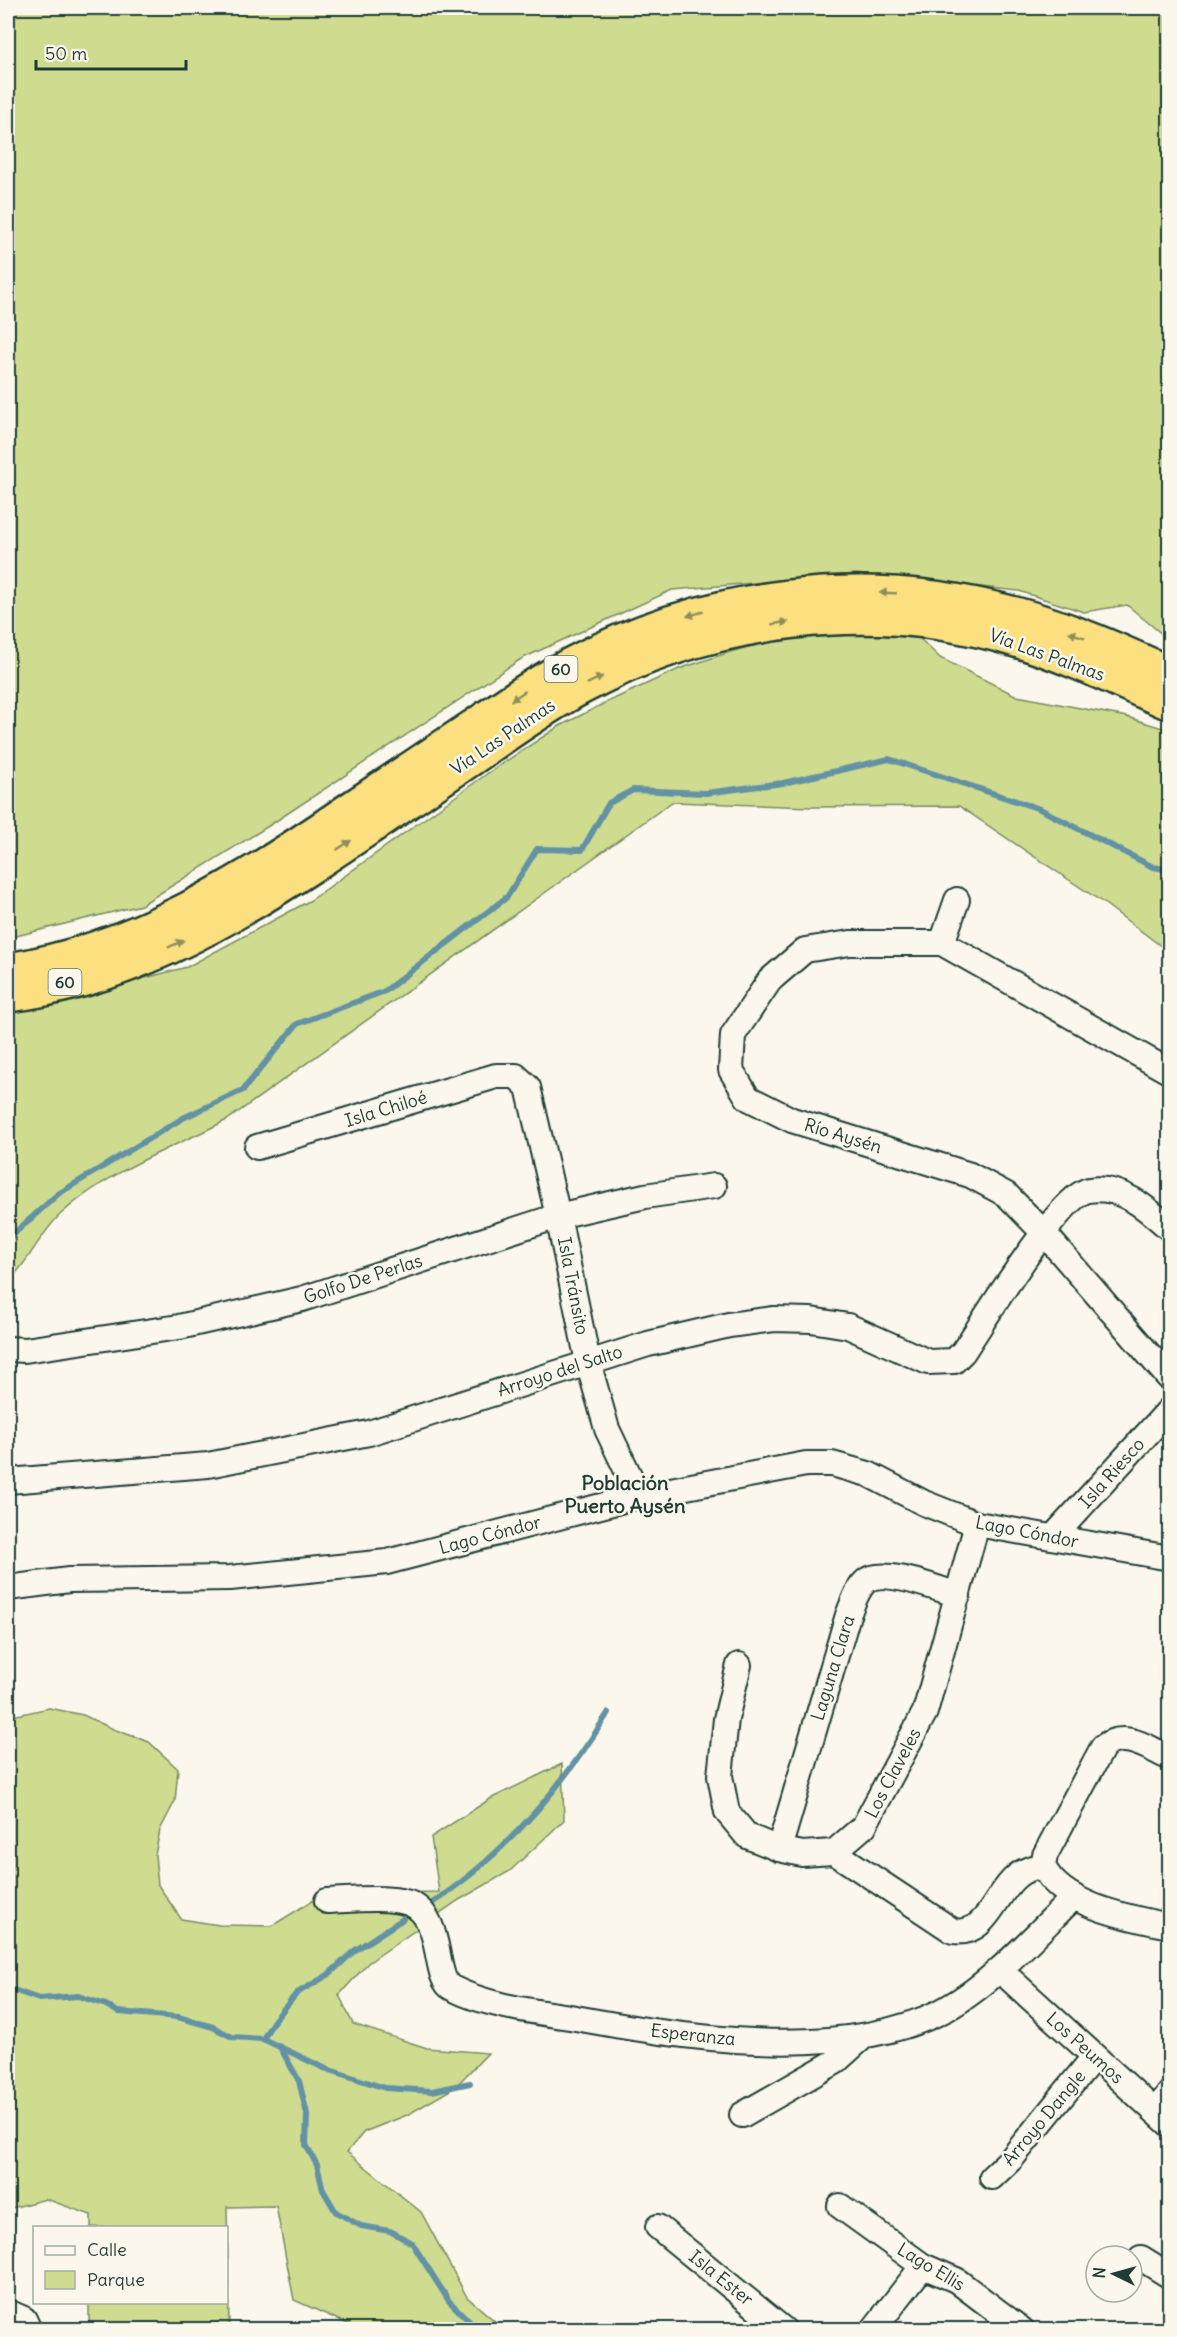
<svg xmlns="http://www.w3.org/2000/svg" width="1177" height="2337" viewBox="0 0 1177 2337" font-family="Delius,sans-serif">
<rect width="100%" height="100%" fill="#fbf7ec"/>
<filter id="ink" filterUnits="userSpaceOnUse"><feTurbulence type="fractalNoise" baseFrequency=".0167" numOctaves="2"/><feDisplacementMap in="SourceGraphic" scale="12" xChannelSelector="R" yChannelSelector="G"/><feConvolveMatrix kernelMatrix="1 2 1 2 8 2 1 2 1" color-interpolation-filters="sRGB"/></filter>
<g filter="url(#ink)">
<!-- green -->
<g fill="#cfdc90" stroke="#778c62" stroke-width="1.5">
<path d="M 8,8 L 1169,8 L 1169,640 L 1127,605 L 1084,612 L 1019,591 L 856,574 L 672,590 L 521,659 L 270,825 L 141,905 L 8,938 Z"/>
<path d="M 827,632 L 916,635 L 940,658 L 1017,696 L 1127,717 L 1169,730 L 1169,952 L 1105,904 L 959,806 L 812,807 L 672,802 L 227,1120 C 172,1148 108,1171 62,1213 C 40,1233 29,1262 8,1282 L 8,1014 L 187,967 L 311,900 L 488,773 L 558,727 L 605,703 L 679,669 L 730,652 L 775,640 Z"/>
<path d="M 49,1708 L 83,1715 L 113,1729 L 149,1742 L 178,1769 L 175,1801 L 160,1830 L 155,1855 L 158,1885 L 181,1919 L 219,1925 L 272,1926 L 323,1894 L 439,1892 L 431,1837 L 490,1799 L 562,1764 L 564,1820 L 510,1871 L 459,1900 L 368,1963 L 339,1995 L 353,2024 L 427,2048 L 488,2053 L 454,2088 L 407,2115 L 364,2132 L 347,2152 L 421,2212 L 467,2297 L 504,2329 L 359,2329 L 294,2300 L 276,2206 L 227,2207 L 229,2329 L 89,2329 L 89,2303 L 226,2302 L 226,2228 L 91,2227 L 91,2215 L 46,2199 L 8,2209 L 8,1717 Z"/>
</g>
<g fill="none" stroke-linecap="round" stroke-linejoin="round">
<!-- stream -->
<g stroke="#6292a4" stroke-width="6">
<path d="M 8,1239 L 58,1194 L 183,1118 L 243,1090 L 297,1024 L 385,991 L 507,897 L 537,849 L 582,850 L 609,803 L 633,790 L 706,793 L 783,783 L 889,759 L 1040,809 L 1153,867 L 1170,870"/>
<path d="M 426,1907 C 501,1859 561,1789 608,1713"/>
<path d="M 8,1988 L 39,1999 L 78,1996 L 106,2005 L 118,2012 L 178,2017 L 213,2027 L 232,2037 L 263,2039 L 324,2068 L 385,2088 L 432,2091 L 470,2083"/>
<path d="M 263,2039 L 273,2022 L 297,1993 L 328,1975 L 354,1951 L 403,1919"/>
<path d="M 280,2047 L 299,2081 L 307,2114 L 306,2145 L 317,2165 L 323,2190 L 336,2212 L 361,2226 L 390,2231 L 412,2243 L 449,2301 L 478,2330"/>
</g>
<!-- street casing -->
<g stroke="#1f3d34" stroke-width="28">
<g id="street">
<path d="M 942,943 L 957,900"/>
<path d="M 1170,1072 L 942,943 L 850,943 L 805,950 L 770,980 L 733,1035 L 731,1070 L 748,1098 L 792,1120 L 970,1175 L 1007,1195 L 1044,1233 L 1170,1379"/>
<path d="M 257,1147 L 496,1076 L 516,1076 L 528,1087 L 558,1216 L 588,1362 L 607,1429 L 639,1496"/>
<path d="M 8,1349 L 25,1350 L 179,1327 L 302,1299 L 558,1216 L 645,1196 L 714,1186"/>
<path d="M 8,1481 L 208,1465 L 369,1433 L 648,1344 L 729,1325 L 774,1319 L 811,1320 L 848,1326 L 928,1362 L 954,1361 L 963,1352 C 983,1322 1060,1195 1089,1190 C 1121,1185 1148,1209 1170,1229"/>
<path d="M 1053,1537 L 1170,1409"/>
<path d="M 8,1588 L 69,1580 L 230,1578 L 387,1562 L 639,1496 L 806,1464 L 832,1464 L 868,1474 L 924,1503 L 977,1524 L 1170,1558"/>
<path d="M 739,1665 L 726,1719 L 720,1776 L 727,1812 L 747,1836 L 779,1849 L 802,1854 L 834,1852 L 864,1826 L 925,1712 L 977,1524"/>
<path d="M 779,1849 L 848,1615 C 853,1603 857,1589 866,1581 C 883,1567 938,1589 958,1595"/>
<path d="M 834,1852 L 953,1931 C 987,1937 995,1893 1017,1876 C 1025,1869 1033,1868 1043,1866 C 1061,1906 1131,1918 1170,1926"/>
<path d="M 1043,1866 L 1045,1855 L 1103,1747 C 1124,1730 1148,1748 1170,1758"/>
<path d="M 327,1901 C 350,1900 387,1896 409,1903 C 445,1917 432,1978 452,1988 C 487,2006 532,2011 570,2017 C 679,2037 837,2063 940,2012 C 988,1988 1035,1935 1074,1897"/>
<path d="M 1000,1970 L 1170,2125"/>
<path d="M 1155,2111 L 1170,2093"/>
<path d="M 742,2115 L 835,2062 L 864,2036"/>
<path d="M 992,2177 L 1012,2158 L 1094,2057"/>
<path d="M 840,2206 L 923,2266 L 956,2280 L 1022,2330"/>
<path d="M 658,2227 L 784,2330"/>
<path d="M 1141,2258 L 1170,2276"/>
<path d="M 8,2312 L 24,2319 L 29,2330"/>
<path d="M 873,2330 L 923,2266"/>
</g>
</g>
<!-- highway casing -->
<g stroke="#1f3d34" stroke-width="38">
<g id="highway">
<path d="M 8,970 C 133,951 243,883 346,812 C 388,784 431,755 473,727 C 505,705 536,683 570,665 C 707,593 864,573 1015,614 C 1068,628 1120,651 1170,674"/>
<path d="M 8,995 C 120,982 223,924 316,863 C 373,826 429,787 485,749 C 517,727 548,705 582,687 C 712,617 874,597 1016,640 C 1069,656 1119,681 1170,703"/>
</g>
</g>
<!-- street -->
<use href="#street" stroke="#fbf7ec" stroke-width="24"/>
<!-- highway -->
<use href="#highway" stroke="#fce080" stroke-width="33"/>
</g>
<!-- one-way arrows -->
<defs><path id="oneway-solid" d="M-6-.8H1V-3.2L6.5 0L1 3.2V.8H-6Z" transform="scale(1.5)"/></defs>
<g fill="#8e8e5a">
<use href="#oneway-solid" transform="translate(888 593) rotate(-178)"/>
<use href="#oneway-solid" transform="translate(695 614) rotate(164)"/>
<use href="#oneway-solid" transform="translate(780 623) rotate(-9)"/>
<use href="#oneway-solid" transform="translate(1077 635) rotate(-161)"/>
<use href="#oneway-solid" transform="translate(595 680) rotate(-26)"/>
<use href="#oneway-solid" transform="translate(518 696) rotate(146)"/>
<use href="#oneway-solid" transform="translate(344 845) rotate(-33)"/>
<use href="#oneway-solid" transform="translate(176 944) rotate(-24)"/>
</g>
</g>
<g text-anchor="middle" stroke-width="5" stroke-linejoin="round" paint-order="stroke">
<!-- shield labels -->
<g fill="#fbf7ec" stroke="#61756b" stroke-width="1.5">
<rect x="544.5" y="656" width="33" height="26" rx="4.5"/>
<rect x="48.5" y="969" width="33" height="26" rx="4.5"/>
</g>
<g font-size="16" font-weight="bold" fill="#1f3d34">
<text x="561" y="675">60</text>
<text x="65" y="988">60</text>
</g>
<!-- street labels -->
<g font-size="18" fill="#1f3d34" stroke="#fbf7ec">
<text transform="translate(1047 655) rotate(20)" y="6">Vía Las Palmas</text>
<text transform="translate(503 737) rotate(-34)" y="6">Vía Las Palmas</text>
<text transform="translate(386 1109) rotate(-17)" y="6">Isla Chiloé</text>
<text transform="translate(843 1136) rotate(17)" y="6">Río Aysén</text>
<text transform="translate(363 1279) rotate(-18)" y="6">Golfo De Perlas</text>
<text transform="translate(573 1286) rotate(79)" y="6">Isla Tránsito</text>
<text transform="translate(560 1371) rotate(-18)" y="6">Arroyo del Salto</text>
<text transform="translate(1112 1473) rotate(-48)" y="6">Isla Riesco</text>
<text transform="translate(1027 1532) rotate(11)" y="6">Lago Cóndor</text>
<text transform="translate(490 1535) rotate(-15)" y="6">Lago Cóndor</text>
<text transform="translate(833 1668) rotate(-73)" y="6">Laguna Clara</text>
<text transform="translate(893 1773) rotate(-62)" y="6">Los Claveles</text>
<text transform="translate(693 2035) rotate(6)" y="6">Esperanza</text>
<text transform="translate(1085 2048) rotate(42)" y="6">Los Peumos</text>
<text transform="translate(1044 2118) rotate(-50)" y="6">Arroyo Dangle</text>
<text transform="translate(931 2267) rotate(31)" y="6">Lago Ellis</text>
<text transform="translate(721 2278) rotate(39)" y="6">Isla Ester</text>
</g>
<!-- neighbourhood labels -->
<g font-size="20" font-weight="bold" fill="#1f3d34" stroke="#fbf7ec">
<text x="625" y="1490">Población<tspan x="625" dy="23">Puerto Aysén</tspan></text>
</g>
</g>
<!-- margin -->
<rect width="1177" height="2337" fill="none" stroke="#fbf7ec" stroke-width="30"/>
<rect x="15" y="15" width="1147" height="2307" fill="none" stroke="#1f3d34" stroke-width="2" filter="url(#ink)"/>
<!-- legend -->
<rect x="33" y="2226" width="195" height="78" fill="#fbf7ec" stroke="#a3ada2" stroke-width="1.5"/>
<rect x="45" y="2246" width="30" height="9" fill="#fbf7ec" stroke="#a3ada2" stroke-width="1.5"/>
<text x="87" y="2256" font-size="18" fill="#1f3d34">Calle</text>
<rect x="45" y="2271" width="30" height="18" fill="#cfdc90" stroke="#a3ada2" stroke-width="1.5"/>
<text x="87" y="2286" font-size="18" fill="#1f3d34">Parque</text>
<!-- north arrow -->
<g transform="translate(1114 2274) rotate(275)"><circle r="28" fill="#fbf7ec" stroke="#a3ada2" stroke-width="1.5"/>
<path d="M0-4.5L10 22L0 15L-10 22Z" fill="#1f3d34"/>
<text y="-9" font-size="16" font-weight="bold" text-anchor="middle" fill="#1f3d34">N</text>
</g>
<!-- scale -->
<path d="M36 60v9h150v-9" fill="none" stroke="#1f3d34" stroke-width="3"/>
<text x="45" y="60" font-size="18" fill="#1f3d34" stroke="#fbf7ec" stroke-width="4.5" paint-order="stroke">50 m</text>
</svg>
